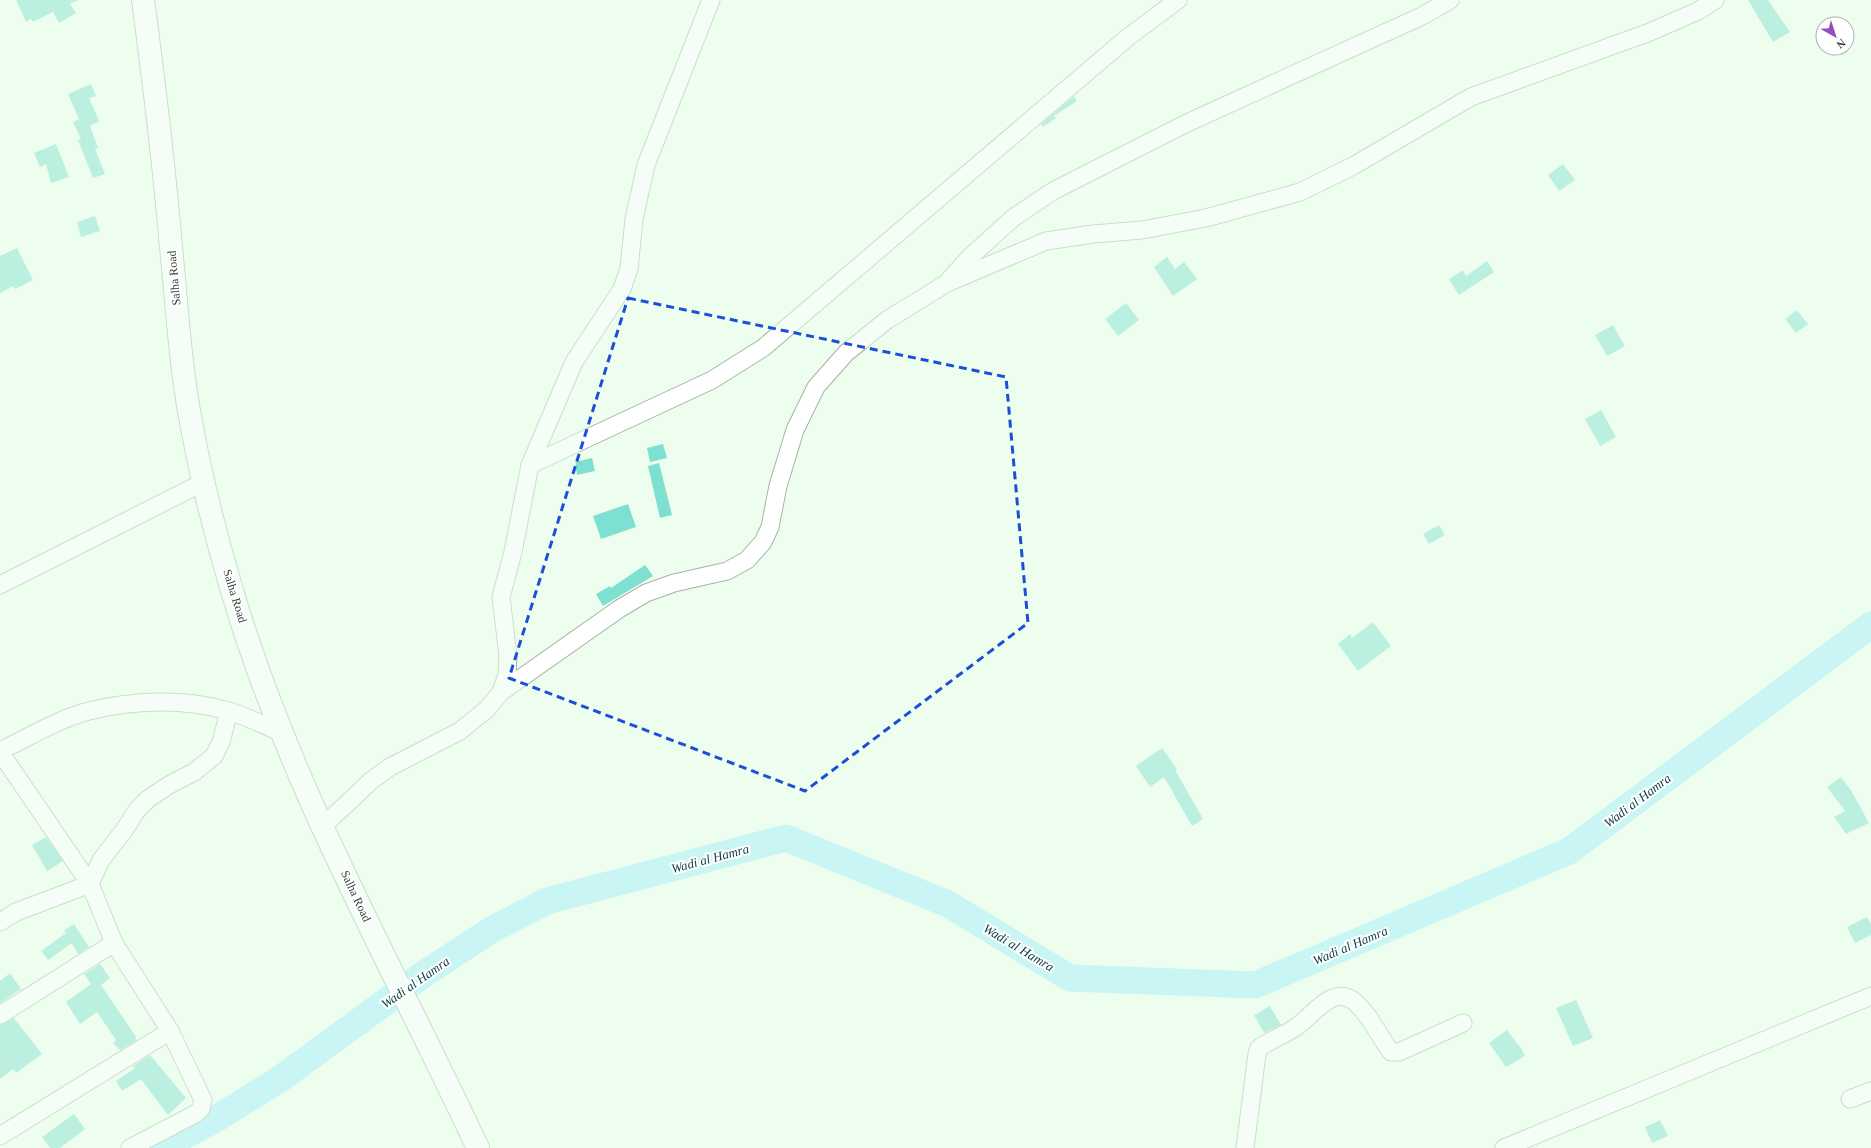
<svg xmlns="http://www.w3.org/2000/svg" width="1871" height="1148" viewBox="0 0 1871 1148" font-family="'Times New Roman',serif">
<rect width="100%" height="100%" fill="#edfeef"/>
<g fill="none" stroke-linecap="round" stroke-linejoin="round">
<!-- river -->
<path stroke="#a0ebfc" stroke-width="27" d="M 161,1148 L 214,1120 L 280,1079 L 421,976 L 491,930 L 547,901 L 786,838 L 948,904 L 1070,978 L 1255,985 L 1569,851 L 1871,625"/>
</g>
<!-- building -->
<g fill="#7ee0d0">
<path d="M 16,0 L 78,0 L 70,4 L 76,13 L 59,23 L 53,12 L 33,22 L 31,19 L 26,22 Z"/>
<path d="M 1748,0 L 1768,0 L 1790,32 L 1773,42 Z"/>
<path d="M 91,84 L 96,96 L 89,98 L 99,121 L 90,126 L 98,148 L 95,149 L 105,174 L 93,178 L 78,140 L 81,139 L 73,122 L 79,119 L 68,94 Z"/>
<path d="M 1074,96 L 1077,101 L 1054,116 L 1056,118 L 1043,127 L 1041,124 Z"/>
<path d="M 56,144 L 69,177 L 51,183 L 46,164 L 40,167 L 34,153 Z"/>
<path d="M 1563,164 L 1575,180 L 1559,191 L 1548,175 Z"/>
<path d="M 95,216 L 100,231 L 81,237 L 77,222 Z"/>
<path d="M 17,248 L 33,280 L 15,289 L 13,286 L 0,293 L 0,256 Z"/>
<path d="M 1167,257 L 1175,269 L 1184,262 L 1197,279 L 1173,296 L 1154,267 Z"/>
<path d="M 1487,261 L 1494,272 L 1459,295 L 1449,279 L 1463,270 L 1466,276 Z"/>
<path d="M 1126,303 L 1139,320 L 1118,336 L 1105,319 Z"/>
<path d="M 1797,310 L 1808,324 L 1796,333 L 1785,319 Z"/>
<path d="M 1613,325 L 1625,346 L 1607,356 L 1595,335 Z"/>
<path d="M 1601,410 L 1616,437 L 1600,446 L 1585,419 Z"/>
<path d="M 663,444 L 667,458 L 650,462 L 647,448 Z"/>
<path d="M 592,458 L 595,471 L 577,475 L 575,462 Z"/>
<path d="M 659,463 L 672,515 L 660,518 L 648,466 Z"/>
<path d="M 628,504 L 636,527 L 601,539 L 593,516 Z"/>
<path d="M 1439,525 L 1445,535 L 1429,544 L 1423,534 Z"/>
<path d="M 645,565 L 653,576 L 603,606 L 596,594 L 610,586 L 611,588 Z"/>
<path d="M 1373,622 L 1391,646 L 1358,671 L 1338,644 L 1350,634 L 1352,638 Z"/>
<path d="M 1162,748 L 1177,769 L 1175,770 L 1203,819 L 1192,826 L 1164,777 L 1150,787 L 1136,766 Z"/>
<path d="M 1841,777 L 1852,792 L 1869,823 L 1846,834 L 1834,817 L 1845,811 L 1827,787 Z"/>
<path d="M 46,837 L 63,861 L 47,871 L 32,845 Z"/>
<path d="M 1867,917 L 1871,924 L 1871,935 L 1855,943 L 1847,927 Z"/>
<path d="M 74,924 L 89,947 L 78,954 L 72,943 L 48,960 L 41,951 L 66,933 L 64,930 Z"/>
<path d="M 100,964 L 110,978 L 101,985 L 136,1037 L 135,1038 L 137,1040 L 120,1050 L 113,1043 L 116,1040 L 97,1012 L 80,1024 L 66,1002 L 91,984 L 84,974 Z"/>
<path d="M 10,973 L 21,989 L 0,1003 L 0,981 Z"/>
<path d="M 1576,1000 L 1593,1038 L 1573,1046 L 1556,1008 Z"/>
<path d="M 1270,1006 L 1281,1025 L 1264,1033 L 1254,1015 Z"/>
<path d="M 14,1018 L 42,1054 L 16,1073 L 13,1069 L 0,1079 L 0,1025 Z"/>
<path d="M 1507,1030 L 1519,1046 L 1520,1046 L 1525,1056 L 1506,1067 L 1489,1043 Z"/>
<path d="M 150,1055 L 186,1098 L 168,1115 L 141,1079 L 122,1091 L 116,1081 L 135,1068 L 133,1066 Z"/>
<path d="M 74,1114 L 85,1129 L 60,1148 L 50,1148 L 42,1137 Z"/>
<path d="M 1660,1120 L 1668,1136 L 1652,1143 L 1645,1127 Z"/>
</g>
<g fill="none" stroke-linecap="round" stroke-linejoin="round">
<!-- street casing -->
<g stroke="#a4b4a6" stroke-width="19">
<g id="street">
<path d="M 950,279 L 971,256 L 1013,218 L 1053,191 L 1187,123 L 1422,16 L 1450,0"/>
<path d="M 530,465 L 712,380 L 763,348 L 1127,38 L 1178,0"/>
<path d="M 0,585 L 204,482"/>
<path d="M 501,692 L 619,609 L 646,593 L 674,583 L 727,571 L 747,560 L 763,542 L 770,527 L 778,486 L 795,430 L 816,387 L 846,353 L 887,320 L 947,283 L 1046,241 L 1093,234 L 1142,230 L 1206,218 L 1300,192 L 1353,166 L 1471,97 L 1650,32 L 1698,11 L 1715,0"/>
<path d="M 0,751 C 29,737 58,719 89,711 C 134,700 184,698 228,711 C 246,716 264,725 282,733"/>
<path d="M 0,752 L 90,884 L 114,943 L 170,1031 L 203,1100 L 201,1109 L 195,1114 L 130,1148"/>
<path d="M 323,826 L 372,780 L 390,767 L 460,731 L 487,709 L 501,692 L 507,675 L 508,656 L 501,597 L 513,552 L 530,465 L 574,362 L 622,289 L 629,269 L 634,219 L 646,165 L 711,0"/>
<path d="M 0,922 L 16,912 L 90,884 L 101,860 L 125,829 L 137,810 L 148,799 L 169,785 L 194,772 L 214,756 L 221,742 L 229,711"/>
<path d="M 0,1015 L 114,943"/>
<path d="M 1850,1099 L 1871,1091"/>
<path d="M 0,1136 L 170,1031"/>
<path d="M 1245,1148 L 1257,1054 L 1259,1048 C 1270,1040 1285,1035 1296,1027 C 1313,1016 1333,983 1355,1002 C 1370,1015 1379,1036 1391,1052 L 1399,1052 L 1463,1023"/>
<path d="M 1504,1148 L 1871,996"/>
</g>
</g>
<!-- secondary casing -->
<g stroke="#a4b4a6" stroke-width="24">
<path id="secondary" d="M 143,0 C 154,82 164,165 171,247 C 177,305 180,365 191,422 C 201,477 215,533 231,587 C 288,784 392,964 478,1148"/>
</g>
<!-- street -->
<use href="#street" stroke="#fff" stroke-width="17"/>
<!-- secondary -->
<use href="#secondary" stroke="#fff" stroke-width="22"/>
</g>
<!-- marked area -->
<path d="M0 0H1871V1148H0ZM 628,298 L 1006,377 L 1028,623 L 805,791 L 509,678 Z" fill="#edfeef" fill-opacity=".55" fill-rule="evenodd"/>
<path fill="none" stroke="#1d4ed8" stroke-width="3" stroke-dasharray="8 5" stroke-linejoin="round" d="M 628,298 L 1006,377 L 1028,623 L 805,791 L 509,678 Z"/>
<g text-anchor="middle" stroke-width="4" stroke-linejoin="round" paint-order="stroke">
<!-- street labels -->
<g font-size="12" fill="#373e38" stroke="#fff">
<text transform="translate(174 278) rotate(-95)" y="4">Salha Road</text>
<text transform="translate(235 596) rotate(73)" y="4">Salha Road</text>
<text transform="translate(356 896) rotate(65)" y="4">Salha Road</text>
</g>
<!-- water labels -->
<g font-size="13" font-style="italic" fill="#13404a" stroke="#fff">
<text transform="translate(1637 800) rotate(-37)" y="5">Wadi al Hamra</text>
<text transform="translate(710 858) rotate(-15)" y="5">Wadi al Hamra</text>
<text transform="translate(1350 945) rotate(-23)" y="5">Wadi al Hamra</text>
<text transform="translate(1019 947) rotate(31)" y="5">Wadi al Hamra</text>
<text transform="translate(415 982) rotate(-35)" y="5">Wadi al Hamra</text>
</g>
</g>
<!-- north arrow -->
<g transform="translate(1835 36) rotate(141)"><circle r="19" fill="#ffffff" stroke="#afb2af"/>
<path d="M0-3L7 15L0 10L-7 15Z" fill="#984dbf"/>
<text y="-6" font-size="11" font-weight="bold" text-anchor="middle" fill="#373e38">N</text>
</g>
</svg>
